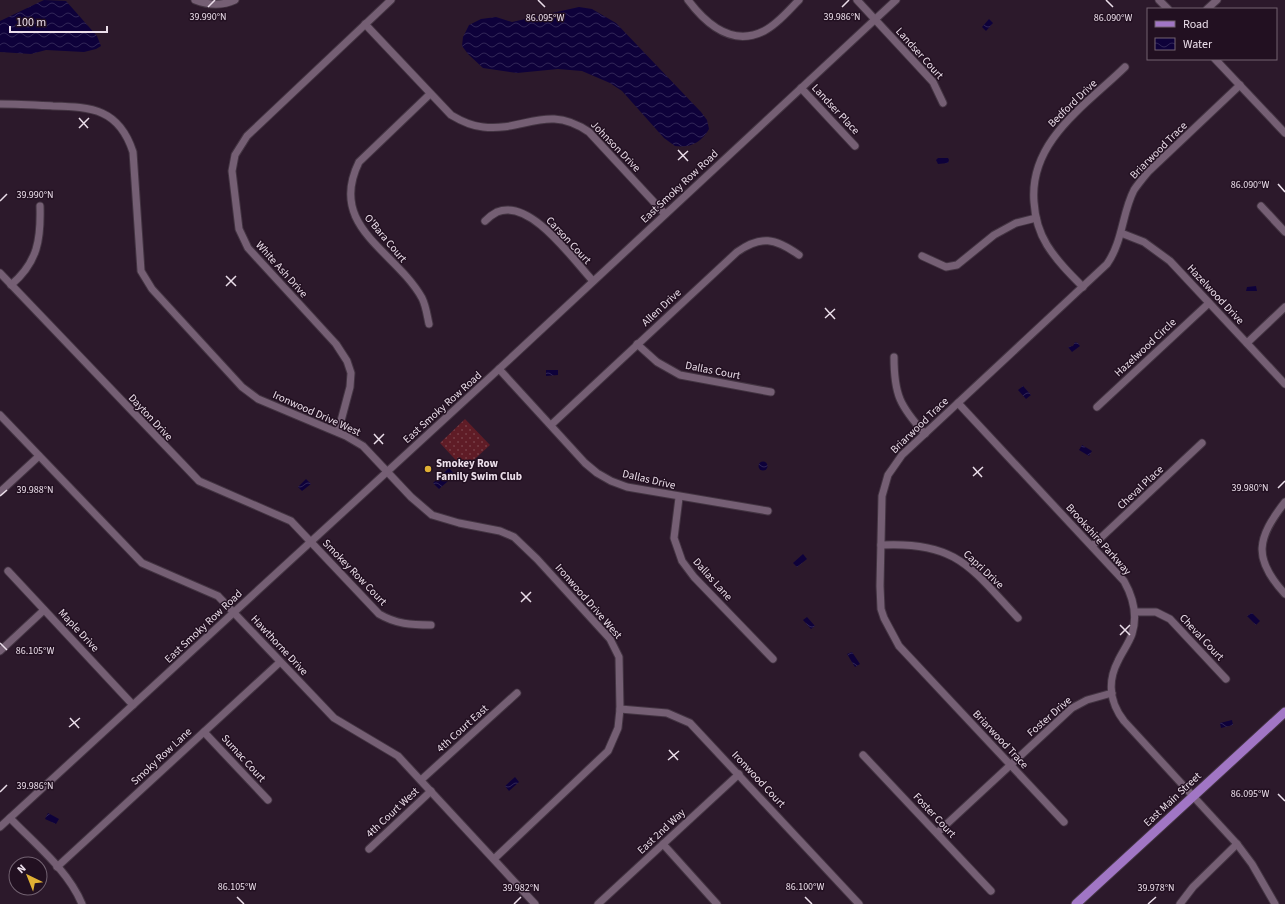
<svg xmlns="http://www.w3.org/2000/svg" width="1285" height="904" viewBox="0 0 1285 904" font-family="'Source Sans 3',sans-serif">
<defs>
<pattern id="park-dots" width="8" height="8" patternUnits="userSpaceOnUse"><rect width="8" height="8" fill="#5f1c26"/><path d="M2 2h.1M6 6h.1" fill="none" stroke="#763d46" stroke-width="1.8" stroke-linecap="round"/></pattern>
<pattern id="water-waves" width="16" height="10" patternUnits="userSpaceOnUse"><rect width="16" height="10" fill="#0e013a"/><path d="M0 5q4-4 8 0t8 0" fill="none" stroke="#312657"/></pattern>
</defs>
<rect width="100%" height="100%" fill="#2c192b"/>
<!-- park -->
<path fill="url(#park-dots)" d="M 465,419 L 490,445 L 464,469 L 440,443 Z"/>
<!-- water -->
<g fill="url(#water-waves)">
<path d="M 44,0 L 66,1 L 97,36 L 101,46 L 96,49 L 84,52 L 46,50 L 31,54 L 0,52 L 0,21 Z"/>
<path d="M 579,7 L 592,9 L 616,23 L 701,112 L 707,120 L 709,129 C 701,143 690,148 675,146 L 664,138 L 622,91 L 610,83 L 582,71 L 558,69 L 517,73 L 483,68 L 468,54 L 462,46 L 463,37 L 469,25 L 481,19 L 496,17 L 512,22 Z"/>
<path d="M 989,19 L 993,23 L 986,31 L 982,27 Z"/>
<path d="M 938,158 L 948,158 L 949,160 L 948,163 L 938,164 L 936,160 Z"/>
<path d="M 1256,286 L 1257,291 L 1246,291 L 1247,287 Z"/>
<path d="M 1075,342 L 1078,343 L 1080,346 L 1072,352 L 1068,347 L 1073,346 Z"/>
<path d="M 546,370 L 558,370 L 558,375 L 546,376 Z"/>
<path d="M 1023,386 L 1031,395 L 1026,399 L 1018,390 Z"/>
<path d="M 1082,445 L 1092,451 L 1089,456 L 1079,450 Z"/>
<circle cx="763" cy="466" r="4.5"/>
<path d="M 449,468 L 455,475 L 439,489 L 433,483 Z"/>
<path d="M 306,479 L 311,484 L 302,491 L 298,487 Z"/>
<path d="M 803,554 L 807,559 L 797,567 L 793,563 Z"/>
<path d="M 1252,613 L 1260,621 L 1256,625 L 1247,616 Z"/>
<path d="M 807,617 L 815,626 L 811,629 L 803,620 Z"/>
<path d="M 852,652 L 860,664 L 855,667 L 847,654 Z"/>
<path d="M 1232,720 L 1233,725 L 1221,728 L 1220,723 Z"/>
<path d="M 515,777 L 519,782 L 509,791 L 505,786 Z"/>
<path d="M 48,813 L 59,819 L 56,824 L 45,819 Z"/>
</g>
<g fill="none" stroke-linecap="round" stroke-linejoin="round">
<!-- minor casing -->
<g stroke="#433442" stroke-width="9">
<g id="minor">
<path d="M 195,0 C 208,5 222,6 235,0"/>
<path d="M 688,0 C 706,24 732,47 764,31 C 778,24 789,10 799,0"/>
<path d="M 857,0 L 933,82 L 943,103"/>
<path d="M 1159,0 L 1168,9"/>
<path d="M 1207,9 L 1217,0"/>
<path d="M 365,24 L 451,115 C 461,121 471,126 483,127 C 524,132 547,103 589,132 L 665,214"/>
<path d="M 1215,59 L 1285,133"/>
<path d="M 801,88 L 855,146"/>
<path d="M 0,104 C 18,104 35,105 53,106 C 92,107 119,109 133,152 L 141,271 L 152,289 L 242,387 L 258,399 L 346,436 L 363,446 L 411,497 L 432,515 L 459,523 L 500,531 L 514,537 L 537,559 L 610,639 L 619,657 L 620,709 L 618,728 L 608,751 L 494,859"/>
<path d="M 1261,206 L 1285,232"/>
<path d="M 485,221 C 488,218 493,214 497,212 C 531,198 573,260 593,281"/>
<path d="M 1121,233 L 1144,242 L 1170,261 L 1285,384"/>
<path d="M 922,256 L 946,267 L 957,265 L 994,235 L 1016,223 L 1036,218"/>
<path d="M 0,273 L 199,481 L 291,521 L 379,614 C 396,624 411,625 431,625"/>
<path d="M 11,285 C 38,262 41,239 40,206"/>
<path d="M 1083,287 C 1070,274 1057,261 1047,245 C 1039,232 1035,218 1034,202 C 1029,141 1085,106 1125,67"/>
<path d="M 429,324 C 427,315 426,306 422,298 C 395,250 327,227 359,162 L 430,94"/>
<path d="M 1247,343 L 1285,307"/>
<path d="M 637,344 L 657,362 L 680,375 L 771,392"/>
<path d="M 894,357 C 894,395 900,406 925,434"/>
<path d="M 499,369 L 585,463 L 597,473 L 611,481 L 627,487 L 768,511"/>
<path d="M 958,403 L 1124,581 C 1133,597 1138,615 1132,634 C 1129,643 1122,652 1118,661 C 1107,682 1110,703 1124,721 L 1237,844 L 1252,864 L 1275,904"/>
<path d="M 1097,407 L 1209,303"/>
<path d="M 0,415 L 142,563 L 218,596 L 334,718 L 398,756 L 535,904"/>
<path d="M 551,425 L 737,252 C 761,235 775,238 799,255"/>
<path d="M 338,432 L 350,387 L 351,373 L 347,361 L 336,344 L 248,248 L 239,229 L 232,171 L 235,155 L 247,136 L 391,0"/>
<path d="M 0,492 L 39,456"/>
<path d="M 679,498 L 674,538 L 682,561 L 694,577 L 773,659"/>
<path d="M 1285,502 C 1257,538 1252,558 1285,594"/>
<path d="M 881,545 C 957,541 971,568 1018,618"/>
<path d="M 1092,546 L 1202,443"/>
<path d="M 8,571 L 133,705"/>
<path d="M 1135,612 L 1156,612 L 1170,619 L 1226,679"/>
<path d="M 0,651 L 44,610"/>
<path d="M 620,709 L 667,713 L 690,723 L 859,904"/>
<path d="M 204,732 L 268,800"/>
<path d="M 863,755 L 991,891"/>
<path d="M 421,780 L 517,693"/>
<path d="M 10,818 C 35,844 68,870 82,904"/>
<path d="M 1064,822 L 899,646 L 884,618 L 881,609 L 880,586 L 882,496 L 888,475 L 902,455 L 1107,264 C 1123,241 1122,213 1134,190 C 1138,184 1143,178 1148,172 L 1240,85"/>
<path d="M 0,827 L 499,369 L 896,0"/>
<path d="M 937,833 L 1072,708 L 1087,700 L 1112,693"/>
<path d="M 663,844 L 717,904"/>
<path d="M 369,849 L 431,791"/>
<path d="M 57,867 L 280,662"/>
<path d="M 598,904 L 739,774"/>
<path d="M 1180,904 L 1193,887 L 1237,844"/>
</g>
</g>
<!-- major casing -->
<g stroke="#433442" stroke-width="11">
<path id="major" d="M 1076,904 L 1285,712"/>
</g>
<!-- minor -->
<use href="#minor" stroke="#755f74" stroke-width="7"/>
<!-- major -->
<use href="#major" stroke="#a176c5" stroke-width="9"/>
</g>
<!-- ticks -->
<path fill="none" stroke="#ebdeea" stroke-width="1.5" d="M 538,0 L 545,7M 1106,0 L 1113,7M 208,7 L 215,0M 842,7 L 849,0M 79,118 L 88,128M 79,128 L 89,118M 678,150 L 688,161M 678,160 L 688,151M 1278,184 L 1285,192M 0,201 L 7,194M 226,276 L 236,286M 226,286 L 236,276M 825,308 L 835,319M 825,318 L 835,309M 374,434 L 383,444M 374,444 L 384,434M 973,467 L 982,477M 973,476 L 983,467M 1278,488 L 1285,481M 0,496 L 7,490M 521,592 L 531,602M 521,602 L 531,592M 1120,625 L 1130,635M 1120,635 L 1130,625M 0,643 L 7,650M 70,718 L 79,728M 69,727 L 80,718M 669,750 L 678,760M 668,760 L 679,751M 0,792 L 7,785M 1278,794 L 1285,801M 237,897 L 244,904M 805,897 L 812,904M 514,904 L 521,897M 1148,904 L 1156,897"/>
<!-- markers -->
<circle fill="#e0b034" stroke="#221021" stroke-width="1.5" cx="428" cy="469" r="4"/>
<g text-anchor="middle" stroke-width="3" stroke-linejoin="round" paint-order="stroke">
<!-- street labels -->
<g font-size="11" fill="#ebdeea" stroke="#221021">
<text transform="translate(920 53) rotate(48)" y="4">Landser Court</text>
<text transform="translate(1072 103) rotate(-44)" y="4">Bedford Drive</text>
<text transform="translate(836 109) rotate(47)" y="4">Landser Place</text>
<text transform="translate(616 146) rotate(46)" y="4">Johnson Drive</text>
<text transform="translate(1158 150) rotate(-45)" y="4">Briarwood Trace</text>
<text transform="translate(679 186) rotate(-43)" y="4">East Smoky Row Road</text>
<text transform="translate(386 238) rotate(50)" y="4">O'Bara Court</text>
<text transform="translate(569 240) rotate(47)" y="4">Carson Court</text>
<text transform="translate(282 269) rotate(48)" y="4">White Ash Drive</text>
<text transform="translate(1216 294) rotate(47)" y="4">Hazelwood Drive</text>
<text transform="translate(661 307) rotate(-43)" y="4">Allen Drive</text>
<text transform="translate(1145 347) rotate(-43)" y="4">Hazelwood Circle</text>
<text transform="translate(713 370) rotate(11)" y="4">Dallas Court</text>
<text transform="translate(442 407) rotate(-42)" y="4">East Smoky Row Road</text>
<text transform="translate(317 413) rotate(24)" y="4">Ironwood Drive West</text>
<text transform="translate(151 417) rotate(47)" y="4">Dayton Drive</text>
<text transform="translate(919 425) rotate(-44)" y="4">Briarwood Trace</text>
<text transform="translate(649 479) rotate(13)" y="4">Dallas Drive</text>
<text transform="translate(1140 487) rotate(-43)" y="4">Cheval Place</text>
<text transform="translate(1099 539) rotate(48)" y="4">Brookshire Parkway</text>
<text transform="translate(984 569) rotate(43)" y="4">Capri Drive</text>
<text transform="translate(355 572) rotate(46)" y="4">Smokey Row Court</text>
<text transform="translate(713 579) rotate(48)" y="4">Dallas Lane</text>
<text transform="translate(589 601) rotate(49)" y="4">Ironwood Drive West</text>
<text transform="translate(203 626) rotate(-43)" y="4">East Smoky Row Road</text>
<text transform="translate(79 630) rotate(47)" y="4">Maple Drive</text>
<text transform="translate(1202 637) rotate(47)" y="4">Cheval Court</text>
<text transform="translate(280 645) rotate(47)" y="4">Hawthorne Drive</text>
<text transform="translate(1049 716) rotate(-41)" y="4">Foster Drive</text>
<text transform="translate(462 728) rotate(-42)" y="4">4th Court East</text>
<text transform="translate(1001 739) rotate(47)" y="4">Briarwood Trace</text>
<text transform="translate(161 756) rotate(-43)" y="4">Smoky Row Lane</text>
<text transform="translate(244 758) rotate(48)" y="4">Sumac Court</text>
<text transform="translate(759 779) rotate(47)" y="4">Ironwood Court</text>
<text transform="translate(1172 799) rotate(-43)" y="4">East Main Street</text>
<text transform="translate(392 812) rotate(-43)" y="4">4th Court West</text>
<text transform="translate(935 815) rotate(47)" y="4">Foster Court</text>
<text transform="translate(661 831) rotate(-43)" y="4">East 2nd Way</text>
</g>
<!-- poi labels -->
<g font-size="11" font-weight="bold" fill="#ebdeea" stroke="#221021" text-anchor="start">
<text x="436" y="467">Smokey Row<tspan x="436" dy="13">Family Swim Club</tspan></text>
</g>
</g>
<g font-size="10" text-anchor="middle" fill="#ebdeea" stroke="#221021" stroke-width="3" stroke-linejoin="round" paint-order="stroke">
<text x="208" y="20">39.990°N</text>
<text x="842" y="20">39.986°N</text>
<text x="1113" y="21">86.090°W</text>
<text x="545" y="21">86.095°W</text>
<text x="1250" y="188">86.090°W</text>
<text x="35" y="198">39.990°N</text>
<text x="1250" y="491">39.980°N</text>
<text x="35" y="493">39.988°N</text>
<text x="35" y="654">86.105°W</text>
<text x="35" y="789">39.986°N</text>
<text x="1250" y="797">86.095°W</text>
<text x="237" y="890">86.105°W</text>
<text x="805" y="890">86.100°W</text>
<text x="521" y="891">39.982°N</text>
<text x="1156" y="891">39.978°N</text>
</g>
<!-- legend -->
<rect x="1147" y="8" width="130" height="52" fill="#221021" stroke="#726271"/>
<rect x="1155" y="21" width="20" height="6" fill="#a176c5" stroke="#726271"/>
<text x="1183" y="28" font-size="12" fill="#ebdeea">Road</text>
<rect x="1155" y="38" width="20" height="12" fill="url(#water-waves)" stroke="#726271"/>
<text x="1183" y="48" font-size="12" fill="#ebdeea">Water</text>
<!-- north arrow -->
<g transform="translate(28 876) rotate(317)"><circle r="19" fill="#221021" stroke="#726271"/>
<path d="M0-3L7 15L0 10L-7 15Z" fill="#e0b034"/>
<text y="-6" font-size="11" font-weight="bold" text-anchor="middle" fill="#ebdeea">N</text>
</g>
<!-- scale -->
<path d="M10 26v6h97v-6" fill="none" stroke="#ebdeea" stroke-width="2"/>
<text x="16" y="26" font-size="12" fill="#ebdeea" stroke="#221021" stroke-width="3" paint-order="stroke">100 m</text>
</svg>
